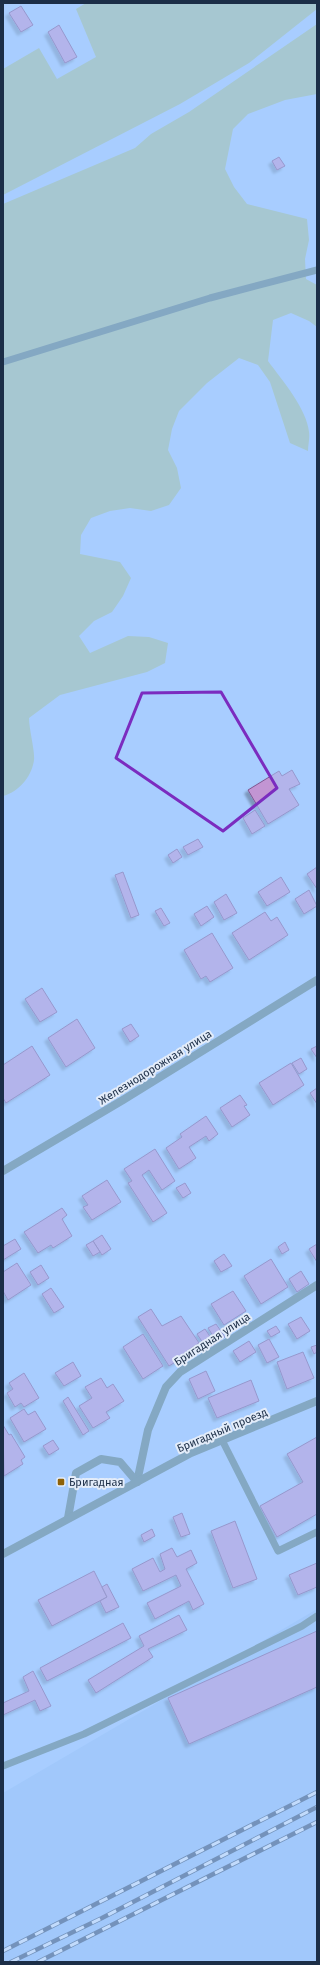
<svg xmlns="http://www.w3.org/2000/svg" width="320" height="1965" viewBox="0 0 320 1965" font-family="'Fira Sans',sans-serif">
<defs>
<filter id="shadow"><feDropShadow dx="-3.5" dy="3.5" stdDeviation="1" flood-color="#0004"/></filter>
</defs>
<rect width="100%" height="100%" fill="#a8cdff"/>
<!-- built -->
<path fill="#99c1f7" d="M 317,1609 L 317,1962 L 3,1962 L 3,1793 Z"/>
<!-- green -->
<g fill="#a4bf99">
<path d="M 86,3 L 317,3 L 317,9 L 249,63 L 180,104 L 3,195 L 3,69 L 39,48 L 57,79 L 96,57 L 76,9 Z"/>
<path d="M 317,24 L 317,94 L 285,100 L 248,114 L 233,129 L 225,169 L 234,187 L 247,204 L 307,219 L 309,240 L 305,259 L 306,279 L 317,285 L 317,327 L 309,321 L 291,313 L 273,320 L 268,361 C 282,380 307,409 309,432 C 310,438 308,445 308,451 L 290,443 L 270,382 L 258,365 L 239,358 L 207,383 L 179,411 L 172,429 L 168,450 L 177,468 L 181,488 L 169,505 L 151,511 L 130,508 L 110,511 L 91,518 L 81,535 L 80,554 L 120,562 L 131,578 L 123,596 L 112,612 L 94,621 L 79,636 L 90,653 L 128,636 L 149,637 L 168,643 L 165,663 L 147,672 L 60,695 L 29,718 C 29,729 35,751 34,760 C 32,776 19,792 3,796 L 3,204 L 135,148 L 151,134 L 189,112 Z"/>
</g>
<!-- building -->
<g fill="#c295d3" stroke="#815791" filter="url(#shadow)">
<path d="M 21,6 L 33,25 L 21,32 L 9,13 Z"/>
<path d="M 59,25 L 77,57 L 65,63 L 48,32 Z"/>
<path d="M 279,157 L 285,166 L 277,170 L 272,161 Z"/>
<path d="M 292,770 L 300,784 L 289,789 L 299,805 L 268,824 L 248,790 L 279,771 L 282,776 Z"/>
<path d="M 255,810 L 265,826 L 252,834 L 243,818 Z"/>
<path d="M 198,839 L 203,847 L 188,855 L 183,847 Z"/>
<path d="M 177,849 L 182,857 L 173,863 L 168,855 Z"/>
<path d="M 317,867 L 317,889 L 307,874 Z"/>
<path d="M 123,872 L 139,915 L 131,918 L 115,875 Z"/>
<path d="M 281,877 L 290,892 L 267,906 L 258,892 Z"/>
<path d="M 309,890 L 317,906 L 304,914 L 295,899 Z"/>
<path d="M 226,894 L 237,913 L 224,920 L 214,902 Z"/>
<path d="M 207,906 L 214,917 L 201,926 L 194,914 Z"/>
<path d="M 161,908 L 170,923 L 164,926 L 155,911 Z"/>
<path d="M 265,912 L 271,921 L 277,917 L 288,935 L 249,960 L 232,933 Z"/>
<path d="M 212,933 L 233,968 L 210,982 L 206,976 L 201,979 L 184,950 Z"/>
<path d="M 42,988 L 57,1012 L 40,1022 L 25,999 Z"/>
<path d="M 77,1019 L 95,1048 L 66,1067 L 48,1038 Z"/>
<path d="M 131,1024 L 139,1036 L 130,1042 L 122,1029 Z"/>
<path d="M 32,1046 L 50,1075 L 6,1103 L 3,1098 L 3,1065 Z"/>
<path d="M 317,1046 L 317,1058 L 311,1049 Z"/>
<path d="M 301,1058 L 307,1069 L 299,1074 L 292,1063 Z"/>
<path d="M 291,1063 L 304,1085 L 273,1105 L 259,1083 Z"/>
<path d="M 317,1088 L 317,1104 L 310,1093 Z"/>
<path d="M 240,1095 L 247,1105 L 244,1106 L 250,1115 L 232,1127 L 220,1108 Z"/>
<path d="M 206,1116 L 218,1134 L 209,1141 L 206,1136 L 189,1147 L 196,1158 L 179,1169 L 166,1148 L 182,1137 L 180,1134 Z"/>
<path d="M 155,1149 L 175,1181 L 162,1190 L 149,1170 L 142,1175 L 167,1213 L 153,1222 L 128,1183 L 132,1181 L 124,1169 Z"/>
<path d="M 107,1180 L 121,1202 L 92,1220 L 83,1207 L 88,1205 L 82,1196 Z"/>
<path d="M 185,1183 L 191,1193 L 183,1198 L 176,1188 Z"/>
<path d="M 62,1208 L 67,1215 L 62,1219 L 72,1236 L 53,1248 L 51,1245 L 38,1253 L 24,1232 Z"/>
<path d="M 102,1235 L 111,1249 L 102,1255 L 93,1241 Z"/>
<path d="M 15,1239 L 21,1249 L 3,1260 L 3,1246 Z"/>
<path d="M 93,1241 L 100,1252 L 93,1256 L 86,1245 Z"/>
<path d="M 285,1242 L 289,1250 L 282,1254 L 278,1247 Z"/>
<path d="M 317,1244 L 317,1262 L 309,1249 Z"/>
<path d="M 224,1254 L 232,1266 L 221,1272 L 214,1261 Z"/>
<path d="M 271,1259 L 288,1287 L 261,1304 L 244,1276 Z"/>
<path d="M 17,1263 L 31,1285 L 8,1300 L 3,1291 L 3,1272 Z"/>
<path d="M 41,1265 L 49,1278 L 38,1285 L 30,1272 Z"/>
<path d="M 301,1271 L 309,1284 L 297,1292 L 289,1279 Z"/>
<path d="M 51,1288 L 64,1307 L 54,1313 L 42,1294 Z"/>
<path d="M 233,1291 L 246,1311 L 224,1325 L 211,1304 Z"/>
<path d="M 151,1309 L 162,1326 L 181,1316 L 199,1343 L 184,1353 L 185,1356 L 169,1366 L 138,1317 Z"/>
<path d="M 301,1317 L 310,1331 L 297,1339 L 288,1324 Z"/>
<path d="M 216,1324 L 225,1337 L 217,1342 L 208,1328 Z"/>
<path d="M 276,1326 L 280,1332 L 271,1337 L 267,1331 Z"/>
<path d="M 205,1329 L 215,1344 L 207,1349 L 197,1334 Z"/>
<path d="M 143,1334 L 163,1366 L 143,1379 L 123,1347 Z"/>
<path d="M 269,1339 L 279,1357 L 267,1363 L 258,1345 Z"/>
<path d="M 249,1341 L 256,1352 L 240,1362 L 233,1351 Z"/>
<path d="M 317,1345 L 317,1352 L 314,1354 L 311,1347 Z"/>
<path d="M 303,1352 L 314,1378 L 287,1389 L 277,1362 Z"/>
<path d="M 73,1362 L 81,1376 L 64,1386 L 55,1373 Z"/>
<path d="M 206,1371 L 215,1391 L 198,1399 L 189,1379 Z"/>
<path d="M 24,1373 L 39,1398 L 24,1407 L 21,1403 L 15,1407 L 7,1393 L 13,1389 L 9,1383 Z"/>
<path d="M 101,1378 L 107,1388 L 113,1384 L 124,1401 L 106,1412 L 110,1418 L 93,1428 L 79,1406 L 92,1398 L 85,1387 Z"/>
<path d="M 251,1380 L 259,1401 L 217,1418 L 208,1398 Z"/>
<path d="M 68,1397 L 89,1431 L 83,1435 L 63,1401 Z"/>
<path d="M 24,1409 L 28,1415 L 35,1411 L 46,1429 L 24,1442 L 10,1418 Z"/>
<path d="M 3,1425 L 9,1435 L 11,1434 L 25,1457 L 21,1460 L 23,1464 L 4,1476 Z"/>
<path d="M 317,1437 L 317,1514 L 277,1537 L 260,1506 L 303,1482 L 287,1454 Z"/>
<path d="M 53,1440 L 59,1449 L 49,1455 L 43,1446 Z"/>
<path d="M 182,1513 L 190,1534 L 181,1537 L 173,1517 Z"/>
<path d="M 235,1521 L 257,1579 L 233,1588 L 211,1531 Z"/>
<path d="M 152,1529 L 155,1536 L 144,1542 L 141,1535 Z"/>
<path d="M 172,1548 L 177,1557 L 191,1550 L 197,1563 L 186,1569 L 204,1604 L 193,1610 L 189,1601 L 155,1619 L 147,1603 L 181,1586 L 176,1575 L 143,1591 L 132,1569 L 153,1558 L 160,1572 L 165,1569 L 160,1554 Z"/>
<path d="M 317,1563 L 317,1587 L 298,1595 L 289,1575 Z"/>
<path d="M 94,1571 L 107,1597 L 52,1626 L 38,1600 Z"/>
<path d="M 107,1584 L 119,1607 L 106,1613 L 100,1601 L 107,1597 L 102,1587 Z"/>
<path d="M 179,1615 L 187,1630 L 148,1649 L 153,1657 L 96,1693 L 88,1680 L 144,1646 L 139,1636 Z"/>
<path d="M 123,1623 L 131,1638 L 47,1681 L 40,1668 Z"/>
<path d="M 317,1631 L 317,1687 L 189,1744 L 168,1698 Z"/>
<path d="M 33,1671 L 51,1706 L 40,1711 L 35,1700 L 3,1715 L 3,1703 L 29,1691 L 23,1677 Z"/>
</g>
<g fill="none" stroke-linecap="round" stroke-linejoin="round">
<!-- service -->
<g stroke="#597a7a" stroke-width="7">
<path d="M 3,362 L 210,298 L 317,270"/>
<path d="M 222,1440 L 278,1551 L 317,1532"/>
<path d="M 3,1766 L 84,1734 L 302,1626 L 317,1616"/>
</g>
<!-- minor -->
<g stroke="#597a7a" stroke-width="8">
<path d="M 137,1482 L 148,1430 L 166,1387 L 180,1372 L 317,1285"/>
<path d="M 68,1518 L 76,1473 L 101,1459 L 120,1462 L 137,1482"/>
<path d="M 3,1554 L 191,1453 L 317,1401"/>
</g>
<!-- tertiary -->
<path stroke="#597a7a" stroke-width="8" d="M 3,1171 L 123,1100 L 317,980"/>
<!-- rail casing -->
<g stroke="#354b68" stroke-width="4.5">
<g id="rail">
<path d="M 3,1951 L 317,1792"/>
<path d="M 11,1962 L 102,1918 L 317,1807"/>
<path d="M 38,1962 L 317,1822"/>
</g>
</g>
<!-- rail -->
<use href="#rail" stroke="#e3ecf9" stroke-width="3" stroke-dasharray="9" stroke-linecap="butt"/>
</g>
<!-- marked area -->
<path d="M0 0H320V1965H0ZM 221,692 L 277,788 L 223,831 L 116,758 L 142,693 Z" fill="#a8cdff" fill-opacity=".55" fill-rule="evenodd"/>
<path fill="none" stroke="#7b2cbf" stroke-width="3" stroke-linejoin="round" d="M 221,692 L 277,788 L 223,831 L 116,758 L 142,693 Z"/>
<!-- markers -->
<rect fill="#8e6108" stroke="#e3ecf9" stroke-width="1.5" x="57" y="1478" width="8" height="8" rx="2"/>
<g text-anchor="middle" stroke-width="4" stroke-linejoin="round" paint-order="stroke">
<!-- street labels -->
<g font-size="11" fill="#1c2e47" stroke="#e3ecf9">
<text transform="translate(155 1067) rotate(-32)" y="4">Железнодорожная улица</text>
<text transform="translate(212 1339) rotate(-33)" y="4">Бригадная улица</text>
<text transform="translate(222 1430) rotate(-23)" y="4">Бригадный проезд</text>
</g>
<!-- poi labels -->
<g font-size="11" fill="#1c2e47" stroke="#e3ecf9" text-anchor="start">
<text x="69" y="1486">Бригадная</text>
</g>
</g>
<!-- border -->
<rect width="320" height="1965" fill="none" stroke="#1c2e47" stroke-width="8"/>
</svg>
